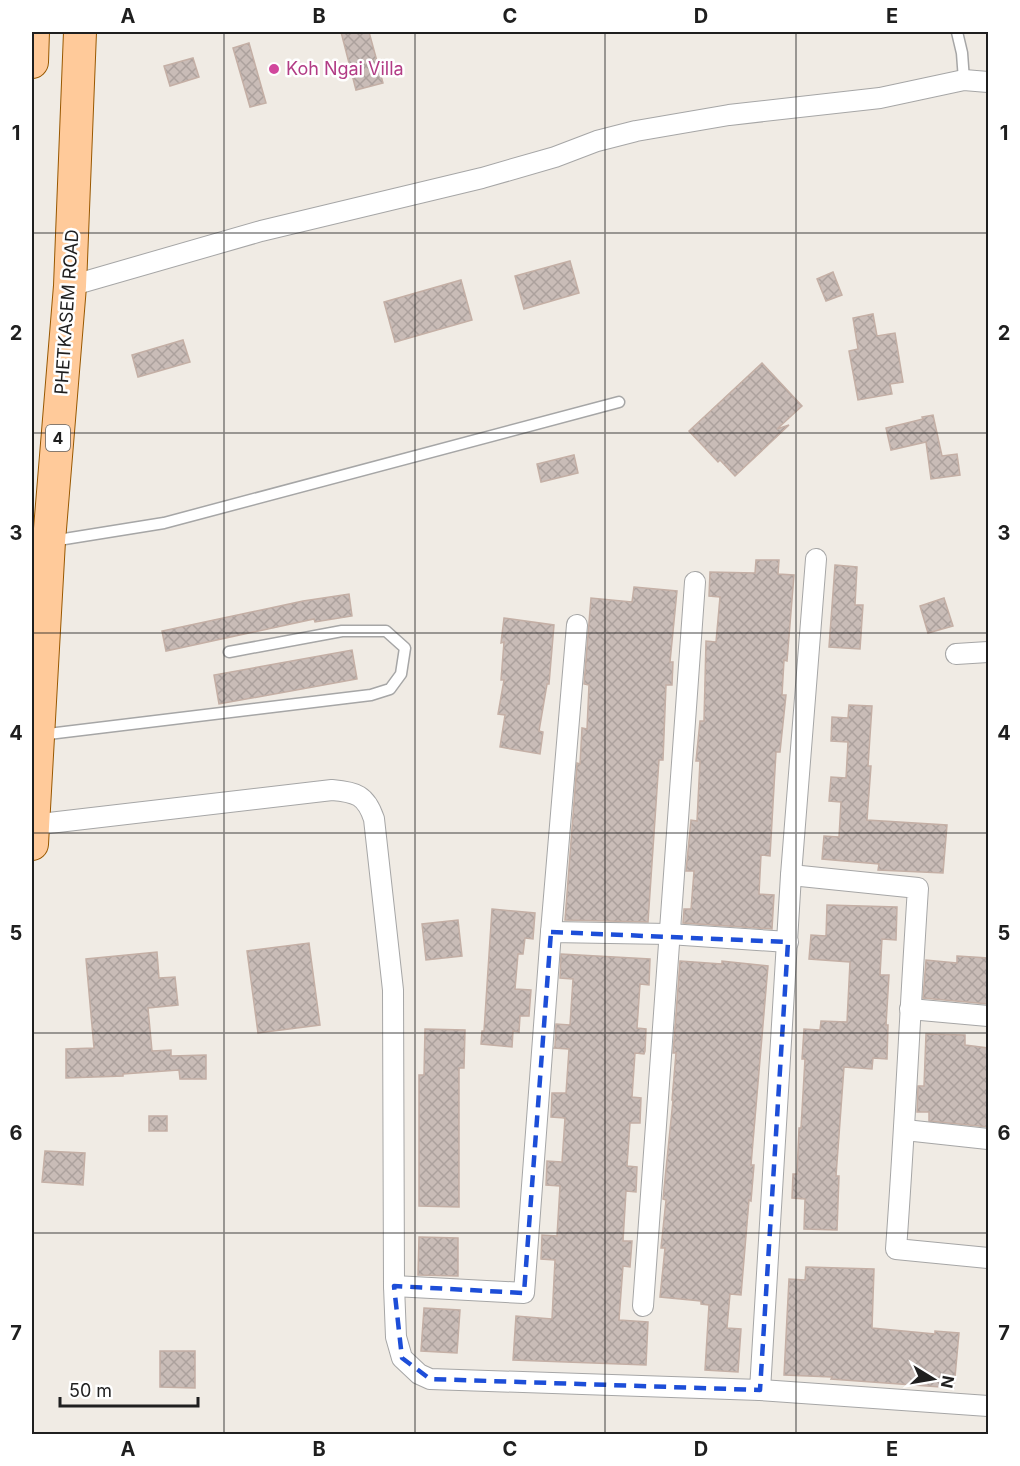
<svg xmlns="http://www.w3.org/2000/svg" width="1020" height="1466" viewBox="0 0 1020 1466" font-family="Inter,sans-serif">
<defs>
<pattern id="building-cross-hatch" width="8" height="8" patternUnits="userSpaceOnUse" patternTransform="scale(1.5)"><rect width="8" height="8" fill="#c9bcb7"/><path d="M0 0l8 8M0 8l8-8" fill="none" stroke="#aca19d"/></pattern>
</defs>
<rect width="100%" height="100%" fill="#f0ebe4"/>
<!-- building -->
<g fill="url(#building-cross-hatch)" stroke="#c4afa5" stroke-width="1.5">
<path d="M 341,32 L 369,32 L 383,83 L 356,90 Z"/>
<path d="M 249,43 L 266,103 L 250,107 L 233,48 Z"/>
<path d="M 193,58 L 199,77 L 170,86 L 164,66 Z"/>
<path d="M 570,261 L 579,293 L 524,309 L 515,276 Z"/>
<path d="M 833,272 L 842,295 L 826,301 L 817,279 Z"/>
<path d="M 461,280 L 472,320 L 395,342 L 384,302 Z"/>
<path d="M 873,314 L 877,336 L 895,333 L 903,382 L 890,384 L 892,394 L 858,400 L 849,351 L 858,349 L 853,318 Z"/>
<path d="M 183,340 L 190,362 L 138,377 L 132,355 Z"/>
<path d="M 762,363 L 802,406 L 777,429 L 789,425 L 735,476 L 720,460 L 718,462 L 689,431 Z"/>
<path d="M 933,415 L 942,456 L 957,454 L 960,475 L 931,479 L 926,442 L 891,450 L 886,428 L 923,419 L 922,417 Z"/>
<path d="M 574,455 L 578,473 L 541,482 L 537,464 Z"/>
<path d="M 756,560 L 779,560 L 778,574 L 794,575 L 787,661 L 784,660 L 782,695 L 786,695 L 780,752 L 776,752 L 770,856 L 761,855 L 759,894 L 774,895 L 772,929 L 683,923 L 684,909 L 691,909 L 694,871 L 686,871 L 691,820 L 697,821 L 700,761 L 696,761 L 700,721 L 704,721 L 706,641 L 716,642 L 720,597 L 709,596 L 710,572 L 755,573 Z"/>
<path d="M 835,565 L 857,567 L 855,605 L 863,605 L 860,649 L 829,647 Z"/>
<path d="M 634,587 L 677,591 L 670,662 L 673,662 L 672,685 L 666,685 L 663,760 L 659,760 L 648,922 L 565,920 L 577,763 L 580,764 L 582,728 L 587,729 L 589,685 L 584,684 L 591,598 L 632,602 Z"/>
<path d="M 349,594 L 352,616 L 315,622 L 314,619 L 166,651 L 162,631 L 303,601 Z"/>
<path d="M 944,598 L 953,626 L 928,633 L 920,606 Z"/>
<path d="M 504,618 L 554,625 L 549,684 L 547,684 L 539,731 L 543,732 L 540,754 L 500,747 L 505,715 L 498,714 L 504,680 L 501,680 L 504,642 L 501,643 Z"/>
<path d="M 352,650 L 357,679 L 219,704 L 214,675 Z"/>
<path d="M 849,705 L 872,706 L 868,766 L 871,766 L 867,820 L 947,825 L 943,873 L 878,870 L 879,864 L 822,859 L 824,836 L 839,837 L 841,802 L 829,801 L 831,777 L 846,778 L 848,742 L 831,741 L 832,717 L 848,718 Z"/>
<path d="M 827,905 L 897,907 L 896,940 L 882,939 L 880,975 L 889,975 L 886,1025 L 888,1025 L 887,1059 L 873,1058 L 872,1069 L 844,1067 L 836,1176 L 839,1176 L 837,1230 L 804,1229 L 805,1199 L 792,1198 L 793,1174 L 797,1174 L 799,1128 L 801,1128 L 805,1059 L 802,1059 L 804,1029 L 820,1030 L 821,1021 L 847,1022 L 850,962 L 809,959 L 811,935 L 826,936 Z"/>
<path d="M 492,909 L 535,913 L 533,939 L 525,938 L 523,954 L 518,954 L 515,989 L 531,990 L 529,1016 L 520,1016 L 519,1032 L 513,1031 L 512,1047 L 481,1044 L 482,1031 L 484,1031 Z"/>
<path d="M 458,920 L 462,956 L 426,960 L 422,924 Z"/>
<path d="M 309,943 L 320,1025 L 258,1033 L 247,951 Z"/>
<path d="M 157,952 L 159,978 L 175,977 L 178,1005 L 148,1008 L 152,1051 L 171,1050 L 171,1056 L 206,1055 L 206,1079 L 180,1079 L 179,1070 L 123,1074 L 123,1076 L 66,1078 L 66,1049 L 94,1048 L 86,959 Z"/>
<path d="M 561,954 L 650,959 L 649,985 L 640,984 L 637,1028 L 646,1029 L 645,1051 L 644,1054 L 635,1053 L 632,1097 L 641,1098 L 640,1123 L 630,1123 L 627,1166 L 637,1167 L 636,1192 L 626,1191 L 623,1241 L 632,1241 L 630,1267 L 623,1266 L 619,1320 L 648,1322 L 646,1365 L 513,1360 L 516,1316 L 552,1319 L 555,1260 L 541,1259 L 542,1235 L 557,1236 L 560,1186 L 546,1185 L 547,1161 L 562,1162 L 565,1118 L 551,1117 L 552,1093 L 566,1093 L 569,1049 L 554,1048 L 555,1046 L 556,1024 L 570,1025 L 573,979 L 560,978 Z"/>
<path d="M 957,956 L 988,958 L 988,1004 L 923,998 L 926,960 L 957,963 Z"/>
<path d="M 680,961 L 722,964 L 722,961 L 768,966 L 751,1165 L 754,1165 L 751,1201 L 749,1200 L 741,1295 L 730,1294 L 727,1328 L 741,1329 L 738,1372 L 705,1370 L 709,1305 L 701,1304 L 701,1301 L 660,1297 L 665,1248 L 661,1248 L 666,1200 L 663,1199 L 673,1100 L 672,1100 L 676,1053 L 673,1053 Z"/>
<path d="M 425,1029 L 465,1030 L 464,1068 L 459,1068 L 459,1207 L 419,1206 L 419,1075 L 424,1075 Z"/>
<path d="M 926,1034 L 965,1035 L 965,1045 L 988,1048 L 988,1127 L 929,1121 L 929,1112 L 917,1112 L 918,1086 L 924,1086 Z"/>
<rect x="149" y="1116" width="18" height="15"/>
<path d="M 45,1151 L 85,1153 L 83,1185 L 42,1182 Z"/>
<path d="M 419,1237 L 458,1238 L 458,1276 L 418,1275 Z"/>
<path d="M 806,1267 L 874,1269 L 872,1328 L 935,1334 L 935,1331 L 959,1333 L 954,1388 L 831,1379 L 832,1377 L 784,1375 L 789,1279 L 805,1280 Z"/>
<path d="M 424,1308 L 460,1310 L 457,1353 L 421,1351 Z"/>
<path d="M 160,1351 L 195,1351 L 195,1388 L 160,1387 Z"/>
</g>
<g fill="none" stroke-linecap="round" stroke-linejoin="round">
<!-- lane casing -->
<g stroke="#a6a6a6" stroke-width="13">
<g id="lane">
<path d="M 957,32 L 962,53 L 964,80"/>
<path d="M 52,541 L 164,523 L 619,402"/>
<path d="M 40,735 L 371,695 L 390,689 L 401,674 L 405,648 L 386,631 L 342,631 L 229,652"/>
</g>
</g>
<!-- street casing -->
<g stroke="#a6a6a6" stroke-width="22">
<g id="street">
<path d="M 70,286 L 261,231 L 482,178 L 555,157 L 597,141 L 636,131 L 729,115 L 880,98 L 964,80 L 988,82"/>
<path d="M 956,654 L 988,652"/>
<path d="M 32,825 L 332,790 C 356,792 366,795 374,819 L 393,990 L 394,1286 L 396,1337 L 402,1358 L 419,1374 L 430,1379 L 760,1390 L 988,1406"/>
<path d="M 791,875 L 918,888 C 910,1008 905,1129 896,1249 L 988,1258"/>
<path d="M 551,932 L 577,625"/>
<path d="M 910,1009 L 988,1016"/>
<path d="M 905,1130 L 988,1139"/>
<path d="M 394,1286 L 524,1293 L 551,932 L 669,934 L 788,942"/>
<path d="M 643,1306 L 695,582"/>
<path d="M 760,1390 L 791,875 L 816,559"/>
</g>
</g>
<!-- primary casing -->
<g stroke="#995800" stroke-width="34">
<g id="primary">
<path d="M 32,62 L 33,32"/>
<path d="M 32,844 L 49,541 L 70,286 L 80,32"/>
</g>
</g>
<!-- lane -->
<use href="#lane" stroke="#fff" stroke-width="10"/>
<!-- street -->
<use href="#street" stroke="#fff" stroke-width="20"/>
<!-- primary -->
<use href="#primary" stroke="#ffca9a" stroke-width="32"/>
</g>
<!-- marked area -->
<path fill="none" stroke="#1d4ed8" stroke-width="4.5" stroke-dasharray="12 8" stroke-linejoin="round" d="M 551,932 L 788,942 L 760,1390 L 430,1379 L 402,1358 L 394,1286 L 524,1293 Z"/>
<!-- grid -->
<path fill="none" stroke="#1f1f1f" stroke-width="1.5" stroke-opacity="0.55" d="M 224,32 L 224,1434M 415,32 L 415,1434M 605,32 L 605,1434M 796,32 L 796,1434M 32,233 L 988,233M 32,433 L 988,433M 32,633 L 988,633M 32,833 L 988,833M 32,1033 L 988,1033M 32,1233 L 988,1233"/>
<!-- markers -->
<circle fill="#d1479c" stroke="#fff" stroke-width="2" cx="274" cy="69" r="6"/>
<g text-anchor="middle" stroke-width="5" stroke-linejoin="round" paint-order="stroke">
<!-- shield labels -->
<rect fill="#fff" stroke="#626262" stroke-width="1.5" x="46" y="425" width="24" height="26" rx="4.5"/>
<g font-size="16" font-weight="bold" fill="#1f1f1f">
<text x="58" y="444">4</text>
</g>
<!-- hotel labels -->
<g font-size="18" fill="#b23c85" stroke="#fff" text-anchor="start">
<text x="286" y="75">Koh Ngai Villa</text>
</g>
<!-- street labels -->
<g font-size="18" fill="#1f1f1f" stroke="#fff">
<text transform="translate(67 312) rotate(-86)" y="6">PHETKASEM ROAD</text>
</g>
</g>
<!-- border -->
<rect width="1020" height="1466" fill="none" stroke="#ffffff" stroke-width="66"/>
<!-- north arrow -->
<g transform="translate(933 1379) rotate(101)" stroke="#ffffff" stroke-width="4.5" paint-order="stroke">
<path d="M0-4.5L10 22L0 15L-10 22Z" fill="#1f1f1f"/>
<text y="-9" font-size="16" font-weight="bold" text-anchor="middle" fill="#1f1f1f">N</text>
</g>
<!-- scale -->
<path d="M60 1397v9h138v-9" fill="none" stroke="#1f1f1f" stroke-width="3"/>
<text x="69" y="1397" font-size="18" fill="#1f1f1f" stroke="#ffffff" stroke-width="4.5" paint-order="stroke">50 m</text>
<rect x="33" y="33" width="954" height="1400" fill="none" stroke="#1f1f1f" stroke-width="2"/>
<g font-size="20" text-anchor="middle" font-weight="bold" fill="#1f1f1f">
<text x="128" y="23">A</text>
<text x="319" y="23">B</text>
<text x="510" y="23">C</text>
<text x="701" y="23">D</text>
<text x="892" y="23">E</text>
<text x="16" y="140">1</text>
<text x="1004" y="140">1</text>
<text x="16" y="340">2</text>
<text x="1004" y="340">2</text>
<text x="16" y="540">3</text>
<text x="1004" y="540">3</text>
<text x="16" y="740">4</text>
<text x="1004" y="740">4</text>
<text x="16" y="940">5</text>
<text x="1004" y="940">5</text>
<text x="16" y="1140">6</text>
<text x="1004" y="1140">6</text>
<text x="16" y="1340">7</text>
<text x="1004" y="1340">7</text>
<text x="128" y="1456">A</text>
<text x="319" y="1456">B</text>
<text x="510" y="1456">C</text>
<text x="701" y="1456">D</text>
<text x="892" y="1456">E</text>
</g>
</svg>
